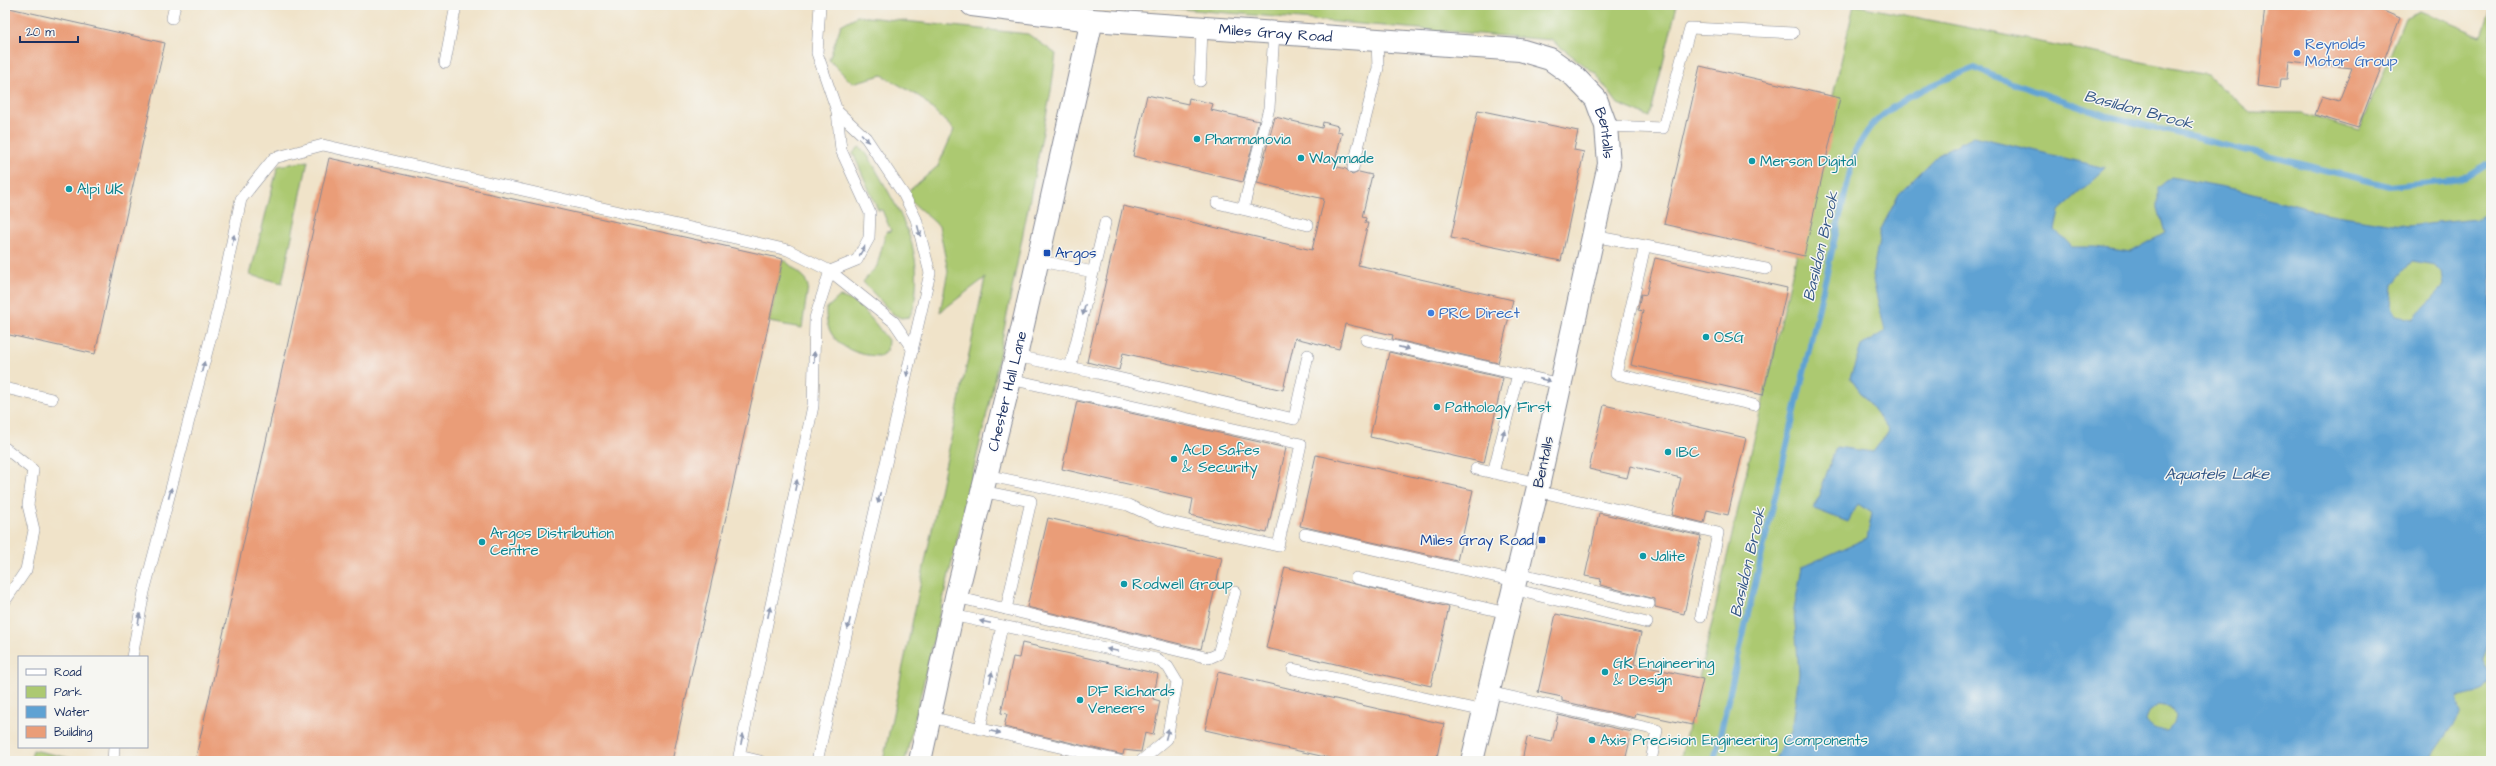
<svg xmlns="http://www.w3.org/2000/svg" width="2496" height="766" viewBox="0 0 2496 766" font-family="'Architects Daughter',sans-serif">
<rect width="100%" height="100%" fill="#f6f6f2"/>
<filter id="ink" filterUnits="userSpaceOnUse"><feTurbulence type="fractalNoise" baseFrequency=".025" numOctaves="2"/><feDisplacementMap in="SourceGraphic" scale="8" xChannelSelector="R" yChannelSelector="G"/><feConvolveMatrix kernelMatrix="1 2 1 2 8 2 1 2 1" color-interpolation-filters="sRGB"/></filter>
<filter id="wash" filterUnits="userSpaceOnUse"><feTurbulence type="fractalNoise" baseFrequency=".012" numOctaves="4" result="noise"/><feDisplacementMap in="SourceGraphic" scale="16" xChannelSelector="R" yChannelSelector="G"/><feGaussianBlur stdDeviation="0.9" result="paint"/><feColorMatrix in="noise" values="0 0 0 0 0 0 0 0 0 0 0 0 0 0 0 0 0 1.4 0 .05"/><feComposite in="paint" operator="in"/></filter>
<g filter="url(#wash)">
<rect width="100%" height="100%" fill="#f0e3c9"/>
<!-- green -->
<g fill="#acc971" stroke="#647c68">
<path d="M 1133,5 L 1677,5 L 1650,117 L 1618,104 L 1596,74 L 1551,40 Z"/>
<path d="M 1854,5 L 2207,75 L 2250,112 L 2302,113 L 2359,131 L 2405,18 L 2421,11 L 2481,36 L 2491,6 L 2491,761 L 1680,761 Z"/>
<path d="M 857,16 L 1028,34 L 1056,54 L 1051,91 L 991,396 L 905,761 L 883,761 L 985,278 L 940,312 L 948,271 L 939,226 L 904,195 L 938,166 L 954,130 L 920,97 L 882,75 L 852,83 L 829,60 L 841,25 Z"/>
<path d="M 859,147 C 868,152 874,167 880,177 C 900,212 920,246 916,288 C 915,299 915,307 909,317 L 901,318 L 893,314 L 863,282 L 877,266 L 886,232 L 891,231 L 882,210 L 878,210 L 853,153 Z"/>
<path d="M 308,161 L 282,283 L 250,275 L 278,166 Z"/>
<path d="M 783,259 L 804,277 L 808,286 L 802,328 L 769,322 Z"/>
<path d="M 839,297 C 860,299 875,324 888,340 L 887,351 L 880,356 C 851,356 824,341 826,309 Z"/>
<path d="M 33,750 L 83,761 L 30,761 Z"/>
</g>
<!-- water -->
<path fill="#5fa2d3" stroke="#3d6898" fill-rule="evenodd" d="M 1974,136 L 2106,168 L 2059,211 L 2055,230 L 2071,247 L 2096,247 L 2131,252 L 2165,233 L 2158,208 L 2158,188 L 2171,177 L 2235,189 L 2324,213 L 2407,226 L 2477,219 L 2491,210 L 2491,637 L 2483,659 L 2491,676 L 2491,681 L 2482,691 L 2457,697 L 2461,713 L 2428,761 L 1773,761 L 1791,732 L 1799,673 L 1794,610 L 1802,567 L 1867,538 L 1872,513 L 1858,504 L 1848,522 L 1814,509 L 1836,447 L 1873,452 L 1889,431 L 1850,378 L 1861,346 L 1885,331 L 1872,276 L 1881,229 L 1899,194 L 1939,154 ZM 2412,261 L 2436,265 L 2441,272 L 2443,287 L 2413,319 L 2396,316 L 2391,308 L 2393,284 ZM 2159,705 L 2170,707 L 2176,715 L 2174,724 L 2167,731 C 2157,731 2152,730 2146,721 L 2149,712 Z"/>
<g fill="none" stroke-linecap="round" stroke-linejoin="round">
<!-- stream -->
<path stroke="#5fa2d3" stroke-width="6" d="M 1714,761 L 1855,151 C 1861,142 1866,131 1874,123 C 1902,96 1938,82 1974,68 L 2009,82 L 2108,116 L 2389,186 L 2463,179 L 2491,161"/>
</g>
<g id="blocks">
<!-- building -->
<g fill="#ea9d78">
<path d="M 2265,5 L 2369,5 L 2400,18 L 2358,128 L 2315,115 L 2322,96 L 2339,101 L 2352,68 L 2289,61 L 2287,79 L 2281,79 L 2280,89 L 2257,86 Z"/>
<path d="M 5,7 L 165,43 L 95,354 L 5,334 Z"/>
<path d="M 1700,66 L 1840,98 L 1804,256 L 1664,224 Z"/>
<path d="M 1147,95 L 1188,104 L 1189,98 L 1213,104 L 1211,110 L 1259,121 L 1243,182 L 1133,156 Z"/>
<path d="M 1478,110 L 1578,131 L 1574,150 L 1584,152 L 1561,261 L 1451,238 Z"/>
<path d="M 1275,117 L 1322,128 L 1323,122 L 1338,126 L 1337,131 L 1342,132 L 1334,166 L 1346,169 L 1352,175 L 1359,172 L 1372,175 L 1362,217 L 1366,218 L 1365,223 L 1368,223 L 1358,265 L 1513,300 L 1498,363 L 1392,339 L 1393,335 L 1345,324 L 1339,349 L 1295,338 L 1283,390 L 1123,353 L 1119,370 L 1087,362 L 1123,206 L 1312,250 L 1324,199 L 1257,183 Z"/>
<path d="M 329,158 L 783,259 L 672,761 L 195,761 Z"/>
<path d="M 1655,258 L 1787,288 L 1763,395 L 1631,365 L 1643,311 L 1638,310 L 1641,294 L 1646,295 Z"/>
<path d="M 1389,352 L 1503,378 L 1484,463 L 1370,437 Z"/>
<path d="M 1077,401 L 1286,448 L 1267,533 L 1190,515 L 1193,499 L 1062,469 Z"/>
<path d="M 1604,405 L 1746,438 L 1728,515 L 1707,510 L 1704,523 L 1672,515 L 1681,478 L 1630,466 L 1627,478 L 1589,469 Z"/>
<path d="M 1316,455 L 1473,490 L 1457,561 L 1300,526 Z"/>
<path d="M 1599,513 L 1701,536 L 1684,614 L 1655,607 L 1655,599 L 1600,585 L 1601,579 L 1585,576 Z"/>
<path d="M 1048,518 L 1222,558 L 1201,649 L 1027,607 Z"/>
<path d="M 1285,567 L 1449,607 L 1431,686 L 1266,648 Z"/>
<path d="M 1556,614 L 1641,633 L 1634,664 L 1703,679 L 1692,725 L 1636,713 L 1635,718 L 1562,701 L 1562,697 L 1538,692 Z"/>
<path d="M 1022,643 L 1158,674 L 1153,699 L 1160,701 L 1153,735 L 1145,733 L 1141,752 L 1124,750 L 1123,755 L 1004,727 L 1007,714 L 1001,713 L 1013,657 L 1019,658 Z"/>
<path d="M 1218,672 L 1444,724 L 1436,761 L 1343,761 L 1205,730 Z"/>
<path d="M 1558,715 L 1632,732 L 1625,761 L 1522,761 L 1527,737 L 1552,742 Z"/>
</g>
</g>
</g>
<g filter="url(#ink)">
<use href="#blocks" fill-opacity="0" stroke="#868994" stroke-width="1"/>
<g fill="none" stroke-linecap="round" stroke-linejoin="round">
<!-- service casing -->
<g stroke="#868994" stroke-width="12">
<g id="service">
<path d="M 172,18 L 175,5"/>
<path d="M 445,63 L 456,5"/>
<path d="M 1200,81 L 1202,28"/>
<path d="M 1606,126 L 1663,128 L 1690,28 L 1793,33"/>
<path d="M 1353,168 L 1378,68 L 1377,40"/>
<path d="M 1217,203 L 1308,225"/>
<path d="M 1243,209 L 1269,108 L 1274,33"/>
<path d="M 1593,236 L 1766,269"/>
<path d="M 1645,246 L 1616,374 L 1754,405"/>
<path d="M 1036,260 L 1093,272"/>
<path d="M 1366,340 L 1561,384"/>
<path d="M 1016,356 L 1097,373 L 1294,419 L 1308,355"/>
<path d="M 1070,368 L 1105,223"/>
<path d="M 5,388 L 52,399"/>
<path d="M 5,448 L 33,470 L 28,505 L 34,530 L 26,570 L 5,601"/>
<path d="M 1476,469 L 1538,483"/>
<path d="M 1493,473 L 1518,374"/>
<path d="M 985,475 L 1128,505 L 1161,520 L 1278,546 L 1301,444 L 1010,379"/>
<path d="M 981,491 L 1031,501 L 1006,609"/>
<path d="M 1537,491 L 1718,533 L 1701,616"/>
<path d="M 1305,534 L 1515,581"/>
<path d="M 1517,573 L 1649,604"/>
<path d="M 1356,578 L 1507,613"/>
<path d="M 1513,589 L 1647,623"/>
<path d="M 956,597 L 1209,658 L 1218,654 L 1235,592"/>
<path d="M 952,615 L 1156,659 L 1168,667 L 1177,682 L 1167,739 L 1141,761"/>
<path d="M 132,657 L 144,592 L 218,309 L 241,199 L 274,158 L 323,145 L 788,250 L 830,271 L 894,322 L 913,350"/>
<path d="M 1293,669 L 1484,711"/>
<path d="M 1489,692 L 1657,730 L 1651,761"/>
<path d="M 930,717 L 1120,761"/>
<path d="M 980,729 L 1002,626"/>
<path d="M 113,761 L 114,747"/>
<path d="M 760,761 L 739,756 L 813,406 L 815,318 L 830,271 L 857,260 L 869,238 L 870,213 L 841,150 L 837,111 L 817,53 L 820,5"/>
<path d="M 817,761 L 930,273 L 916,219 L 904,195 L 866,138 L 837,111"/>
</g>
</g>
<!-- tertiary casing -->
<g stroke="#868994" stroke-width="24">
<g id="tertiary">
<path id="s1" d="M 972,5 L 1092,20 L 1520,50 L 1550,59 L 1574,76 L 1596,99 L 1606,126 L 1609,164 L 1537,491 L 1472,761"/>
<path id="s2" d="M 920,761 L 956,597 L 1016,356 L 1092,20"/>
</g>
</g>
<!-- service -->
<use href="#service" stroke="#fff" stroke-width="11"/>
<!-- tertiary -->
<use href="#tertiary" stroke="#fff" stroke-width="22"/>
</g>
<!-- one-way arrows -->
<defs><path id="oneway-solid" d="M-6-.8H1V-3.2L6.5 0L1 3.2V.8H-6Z"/></defs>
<g fill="#8d97ae">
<use href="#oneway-solid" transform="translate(865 138) rotate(49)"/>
<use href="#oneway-solid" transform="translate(919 231) rotate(75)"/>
<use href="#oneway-solid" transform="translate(233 240) rotate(-78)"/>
<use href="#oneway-solid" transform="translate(862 251) rotate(-60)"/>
<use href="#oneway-solid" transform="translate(1084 310) rotate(103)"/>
<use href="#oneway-solid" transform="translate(1404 348) rotate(13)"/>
<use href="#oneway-solid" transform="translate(814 357) rotate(-88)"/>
<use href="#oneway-solid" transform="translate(203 367) rotate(-75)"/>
<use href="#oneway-solid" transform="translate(908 371) rotate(103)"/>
<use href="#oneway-solid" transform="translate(1545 380) rotate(13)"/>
<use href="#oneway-solid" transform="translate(1503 435) rotate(-76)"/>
<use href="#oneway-solid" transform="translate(796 485) rotate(-78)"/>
<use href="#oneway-solid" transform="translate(170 493) rotate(-75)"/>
<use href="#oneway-solid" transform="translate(879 498) rotate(103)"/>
<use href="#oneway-solid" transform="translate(769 612) rotate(-78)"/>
<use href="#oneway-solid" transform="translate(139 619) rotate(-79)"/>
<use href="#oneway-solid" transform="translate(985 622) rotate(-168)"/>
<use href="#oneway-solid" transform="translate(849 624) rotate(103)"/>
<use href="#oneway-solid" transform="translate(1112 650) rotate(-168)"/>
<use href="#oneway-solid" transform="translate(991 677) rotate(-78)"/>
<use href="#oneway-solid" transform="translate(995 732) rotate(13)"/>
<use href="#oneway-solid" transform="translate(1167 734) rotate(-75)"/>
<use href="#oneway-solid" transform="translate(742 739) rotate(-78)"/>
</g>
</g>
<!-- markers -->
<g fill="#3f7fe0" stroke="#f6f6f2" stroke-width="1.5">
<circle cx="2297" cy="53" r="4"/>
<circle cx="1431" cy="313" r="4"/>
</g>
<g fill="#0f9aa8" stroke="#f6f6f2" stroke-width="1.5">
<circle cx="1197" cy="139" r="4"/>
<circle cx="1301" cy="158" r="4"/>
<circle cx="1752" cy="161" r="4"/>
<circle cx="69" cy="189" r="4"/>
<circle cx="1706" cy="337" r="4"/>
<circle cx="1437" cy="407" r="4"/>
<circle cx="1668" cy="452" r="4"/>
<circle cx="1174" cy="459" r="4"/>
<circle cx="482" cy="542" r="4"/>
<circle cx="1643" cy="556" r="4"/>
<circle cx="1124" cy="584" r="4"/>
<circle cx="1605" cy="672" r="4"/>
<circle cx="1080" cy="700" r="4"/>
<circle cx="1592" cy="740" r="4"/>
</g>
<g fill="#1a4fb4" stroke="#f6f6f2" stroke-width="1.5">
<rect x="1043" y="249" width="8" height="8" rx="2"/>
<rect x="1538" y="536" width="8" height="8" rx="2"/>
</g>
<g text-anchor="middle" stroke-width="3" stroke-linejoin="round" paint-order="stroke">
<!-- street labels -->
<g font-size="15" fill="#1b2f5e" stroke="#f6f6f2">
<text dy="5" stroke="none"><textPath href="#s1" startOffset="305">Miles Gray Road</textPath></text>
<text dy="5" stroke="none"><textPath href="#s1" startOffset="678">Bentalls</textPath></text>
<text dy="5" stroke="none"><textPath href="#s2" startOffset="380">Chester Hall Lane</textPath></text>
<text transform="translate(1543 462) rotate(-78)" y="5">Bentalls</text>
</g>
<!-- shop labels -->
<g font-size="15" fill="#366cbe" stroke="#f6f6f2" text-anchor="start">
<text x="2305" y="49">Reynolds<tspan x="2305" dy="17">Motor Group</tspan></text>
<text x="1439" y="318">PRC Direct</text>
</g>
<!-- culture labels -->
<g font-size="15" fill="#0d838f" stroke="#f6f6f2" text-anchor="start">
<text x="1205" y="144">Pharmanovia</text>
<text x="1309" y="163">Waymade</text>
<text x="1760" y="166">Merson Digital</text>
<text x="77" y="194">Alpi UK</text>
<text x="1714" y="342">OSG</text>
<text x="1445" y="412">Pathology First</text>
<text x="1182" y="455">ACD Safes<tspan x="1182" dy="17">&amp; Security</tspan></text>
<text x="1676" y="457">IBC</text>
<text x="490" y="538">Argos Distribution<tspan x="490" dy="17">Centre</tspan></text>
<text x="1651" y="561">Jalite</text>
<text x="1132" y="589">Rodwell Group</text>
<text x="1613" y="668">GK Engineering<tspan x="1613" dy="17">&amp; Design</tspan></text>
<text x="1088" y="696">DF Richards<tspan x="1088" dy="17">Veneers</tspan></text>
<text x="1600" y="745">Axis Precision Engineering Components</text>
</g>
<!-- transit labels -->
<g font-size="15" fill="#164399" stroke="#f6f6f2" text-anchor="start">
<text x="1055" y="258">Argos</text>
<text x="1534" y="545" text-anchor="end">Miles Gray Road</text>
</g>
<!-- water labels -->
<g font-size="16" font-style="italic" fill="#335787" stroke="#f6f6f2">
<text transform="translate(2139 109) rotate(15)" y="6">Basildon Brook</text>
<text transform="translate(1820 246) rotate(-77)" y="6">Basildon Brook</text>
<text x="2217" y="479">Aquatels Lake</text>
<text transform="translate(1747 562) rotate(-77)" y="6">Basildon Brook</text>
</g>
</g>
<!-- margin -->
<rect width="2496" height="766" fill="none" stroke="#f6f6f2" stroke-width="20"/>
<!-- legend -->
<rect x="18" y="656" width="130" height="92" fill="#f6f6f2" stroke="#9ea6b7"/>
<rect x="26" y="669" width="20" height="6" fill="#ffffff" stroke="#9ea6b7"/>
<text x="54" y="676" font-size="12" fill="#1b2f5e">Road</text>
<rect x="26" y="686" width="20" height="12" fill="#acc971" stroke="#9ea6b7"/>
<text x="54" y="696" font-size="12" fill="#1b2f5e">Park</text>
<rect x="26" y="706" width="20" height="12" fill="#5fa2d3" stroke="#9ea6b7"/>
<text x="54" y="716" font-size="12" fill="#1b2f5e">Water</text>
<rect x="26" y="726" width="20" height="12" fill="#ea9d78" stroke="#9ea6b7"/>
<text x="54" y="736" font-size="12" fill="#1b2f5e">Building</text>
<!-- scale -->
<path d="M20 36v6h58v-6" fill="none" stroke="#1b2f5e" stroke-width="2"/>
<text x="26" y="36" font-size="12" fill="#1b2f5e" stroke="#f6f6f2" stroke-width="3" paint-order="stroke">20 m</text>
</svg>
